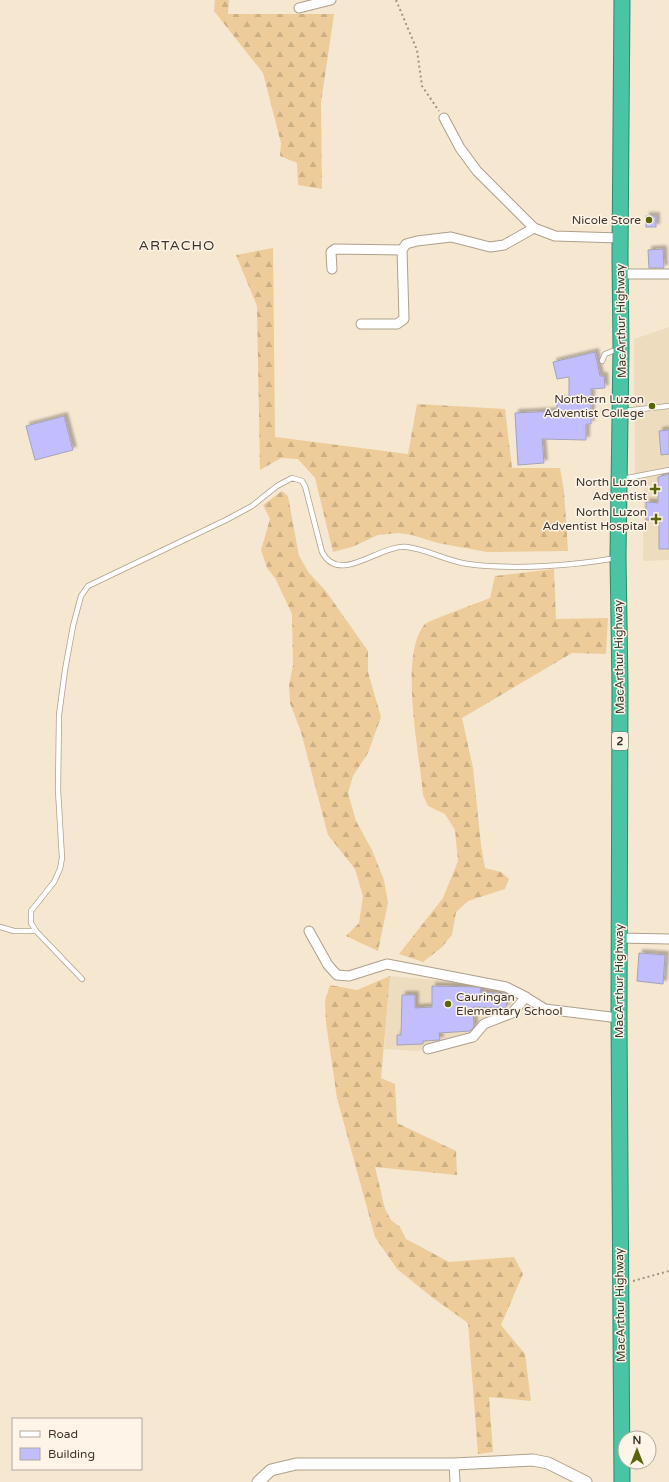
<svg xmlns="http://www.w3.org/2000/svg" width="669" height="1482" viewBox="0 0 669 1482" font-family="'Varela Round',sans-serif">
<defs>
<pattern id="forest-firs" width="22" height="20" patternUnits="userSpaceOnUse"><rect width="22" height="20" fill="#edcc99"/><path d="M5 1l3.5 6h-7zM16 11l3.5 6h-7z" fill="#ccb084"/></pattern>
<filter id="shadow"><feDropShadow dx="3.5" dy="-3.5" stdDeviation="1" flood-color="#0004"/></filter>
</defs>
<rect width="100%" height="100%" fill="#f6e7d1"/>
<!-- built -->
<g fill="#eedcbf">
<path d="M 669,327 L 669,560 L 643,561 L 644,479 L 635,481 L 634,339 Z"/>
<path d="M 390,976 L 460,982 L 508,994 L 508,1014 L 472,1035 L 417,1051 L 384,1049 Z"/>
</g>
<!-- forest -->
<g fill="url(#forest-firs)">
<path d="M 215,0 L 229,0 L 228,14 L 334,14 L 321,103 L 322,189 L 298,185 L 297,163 L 280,156 L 281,143 L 263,73 L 214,11 Z"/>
<path d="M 273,248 L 275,437 L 408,454 L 417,404 L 505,409 L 512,468 L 560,468 L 564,491 L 568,551 L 487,552 L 438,543 L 412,535 L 398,533 L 378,535 L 352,547 L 333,552 L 315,478 L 298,459 L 281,458 L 260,470 L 257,306 L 236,255 Z"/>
<path d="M 282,491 L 288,496 L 299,556 L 309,573 L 325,590 L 368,651 L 368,672 L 381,717 L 368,753 L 353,776 L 348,793 L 356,821 L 372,850 L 384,880 L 388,903 L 378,951 L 346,936 L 359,923 L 363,896 L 355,869 L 328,835 L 301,732 L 290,703 L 289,685 L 293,665 L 292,614 L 275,578 L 267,568 L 261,550 L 270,519 L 263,505 Z"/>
<path d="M 554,569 L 556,619 L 608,618 L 606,654 L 572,653 L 462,718 L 473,768 L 481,845 L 485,868 L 501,872 L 509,879 L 505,889 L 468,901 L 456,912 L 452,935 L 441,948 L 423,962 L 399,954 L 443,898 L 458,861 L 455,830 L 445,814 L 428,806 L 423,795 C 420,755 398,655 425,624 C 428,621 480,602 490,598 L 495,576 Z"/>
<path d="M 390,976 L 381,1078 L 395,1084 L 397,1123 L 456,1151 L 457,1175 L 375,1167 L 385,1209 L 391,1220 L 400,1227 L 406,1239 L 449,1262 L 514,1257 L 523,1274 L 501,1325 L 525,1354 L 531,1401 L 489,1397 L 493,1452 L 478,1454 L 468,1323 L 433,1298 L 397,1269 L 375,1237 L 337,1098 L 326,1023 L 325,1001 L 330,985 L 357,990 Z"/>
</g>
<!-- building -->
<g fill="#c2befd" stroke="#a3a2b9" filter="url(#shadow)">
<rect x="646" y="216" width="10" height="11"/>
<path d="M 663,249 L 664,268 L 649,268 L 648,250 Z"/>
<path d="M 595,352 L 600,376 L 604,376 L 605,388 L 591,389 L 591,424 L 586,424 L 586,440 L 542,439 L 544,463 L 518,465 L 515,413 L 557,411 L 557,400 L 569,400 L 569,377 L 557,379 L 553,362 Z"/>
<path d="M 64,416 L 73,450 L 35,460 L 26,426 Z"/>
<path d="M 669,430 L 669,454 L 661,455 L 659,431 Z"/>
<path d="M 669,474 L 669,549 L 659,549 L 659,520 L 646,520 L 646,502 L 658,503 L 658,477 Z"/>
<path d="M 639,953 L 665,955 L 663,984 L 637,981 Z"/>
<path d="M 432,986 L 477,987 L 481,988 L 480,992 L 506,994 L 507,994 L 506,1008 L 473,1007 L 474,1027 L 470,1031 L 439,1033 L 440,1040 L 423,1041 L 423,1044 L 397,1045 L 397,1035 L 401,1035 L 402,995 L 415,995 L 415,1008 L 432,1007 Z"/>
</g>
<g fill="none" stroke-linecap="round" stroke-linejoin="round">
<!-- service casing -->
<g stroke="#aea08b" stroke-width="6">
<g id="service">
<path d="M 602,361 L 605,354 L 618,349"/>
<path d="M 623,411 L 669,406"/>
<path d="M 622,479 L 669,470"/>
<path d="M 0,927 L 14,931 L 36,931"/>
<path d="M 82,979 L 36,931 L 31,923 L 31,911 L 54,882 L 60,869 L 62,858 L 58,790 L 59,715 L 65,670 L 73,626 L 81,596 L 88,586 L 226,520 L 252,506 L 277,486 L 292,478 L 302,481 L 305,486 L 322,552 C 340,586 379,544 407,547 C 426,549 447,561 468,564 C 512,570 572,566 616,558"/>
</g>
</g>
<!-- minor casing -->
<g stroke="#aea08b" stroke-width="11">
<g id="minor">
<path d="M 299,8 L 331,0"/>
<path d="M 444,118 L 460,148 L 477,171 L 534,228 L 555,236 L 620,238"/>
<path d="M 332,269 L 331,252 L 335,249 L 402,250"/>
<path d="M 620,274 L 669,274"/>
<path d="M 361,324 L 397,324 L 404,319 L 402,250 L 406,244 L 417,241 L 451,237 L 490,247 L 504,245 L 534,228"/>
<path d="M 309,931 L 328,965 L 337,975 L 349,976 L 387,964 L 506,987 L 522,995 L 545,1009 L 619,1018"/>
<path d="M 619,938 L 669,939"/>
<path d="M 428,1049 L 473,1037 L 484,1024 L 512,1013 L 526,997"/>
<path d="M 454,1464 L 455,1482"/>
</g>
</g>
<!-- tertiary casing -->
<g stroke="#aea08b" stroke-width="13">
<path id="tertiary" d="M 258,1482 L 271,1470 L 296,1464 L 454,1464 L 533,1460 L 548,1463 L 586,1482"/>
</g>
<!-- trunk casing -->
<g stroke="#288a6c" stroke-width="17">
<path id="trunk" d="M 622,0 L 620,257 L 621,348 L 618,557 L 620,687 L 619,1018 L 622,1482"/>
</g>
<!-- path -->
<g stroke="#9e9484" stroke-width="2" stroke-dasharray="2 3" stroke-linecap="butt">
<path d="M 396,0 L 417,50 L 422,86 L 439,111"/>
<path d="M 633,1281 L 669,1271"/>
</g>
<!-- service -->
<use href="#service" stroke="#fff" stroke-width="4.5"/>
<!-- minor -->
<use href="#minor" stroke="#fff" stroke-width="9"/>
<!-- tertiary -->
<use href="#tertiary" stroke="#fff" stroke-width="11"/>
<!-- trunk -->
<use href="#trunk" stroke="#4ac4a4" stroke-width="15"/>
</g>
<!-- markers -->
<g fill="#596508" stroke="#fef5e8" stroke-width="1.5">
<circle cx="649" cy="220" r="4"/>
<circle cx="652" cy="406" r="4"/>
<path d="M653 483h4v4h4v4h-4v4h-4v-4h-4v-4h4z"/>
<path d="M654 513h4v4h4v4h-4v4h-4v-4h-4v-4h4z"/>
<circle cx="448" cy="1004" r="4"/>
</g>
<g text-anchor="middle" stroke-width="3" stroke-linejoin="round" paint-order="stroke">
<!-- shield labels -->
<rect fill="#fef5e8" stroke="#767066" stroke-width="1" x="612" y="732" width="16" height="18" rx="3"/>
<g font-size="11" font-weight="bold" fill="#3c372e">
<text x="620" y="745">2</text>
</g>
<!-- poi labels -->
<g font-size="12" fill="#3c372e" stroke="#fef5e8" text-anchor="end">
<text x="641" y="224">Nicole Store</text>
<text x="644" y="403">Northern Luzon<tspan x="644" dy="14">Adventist College</tspan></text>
<text x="647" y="486">North Luzon<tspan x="647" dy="14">Adventist</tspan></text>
<text x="647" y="516">North Luzon<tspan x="647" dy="14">Adventist Hospital</tspan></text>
<text x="456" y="1001" text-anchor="start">Cauringan<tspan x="456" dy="14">Elementary School</tspan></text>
</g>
<!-- street labels -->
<g font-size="12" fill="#3c372e" stroke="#fef5e8">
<text transform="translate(621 321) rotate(-91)" y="4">MacArthur Highway</text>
<text transform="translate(619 657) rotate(-91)" y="4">MacArthur Highway</text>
<text transform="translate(619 981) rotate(-90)" y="4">MacArthur Highway</text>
<text transform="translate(620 1305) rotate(-91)" y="4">MacArthur Highway</text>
</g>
<!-- quarter labels -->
<g font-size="14" letter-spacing="1" fill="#3c372e" stroke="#fef5e8">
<text x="177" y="250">ARTACHO</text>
</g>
</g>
<!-- legend -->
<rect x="12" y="1418" width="130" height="52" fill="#fef5e8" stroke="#b0a99e"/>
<rect x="20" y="1431" width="20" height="6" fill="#ffffff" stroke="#b0a99e"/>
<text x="48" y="1438" font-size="12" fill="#3c372e">Road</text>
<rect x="20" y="1448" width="20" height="12" fill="#c2befd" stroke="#b0a99e"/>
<text x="48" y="1458" font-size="12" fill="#3c372e">Building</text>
<!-- north arrow -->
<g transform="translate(637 1450)"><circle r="19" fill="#fef5e8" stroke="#b0a99e"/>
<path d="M0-3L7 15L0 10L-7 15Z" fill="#596508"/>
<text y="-6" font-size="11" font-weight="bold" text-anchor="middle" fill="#3c372e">N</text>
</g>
</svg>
